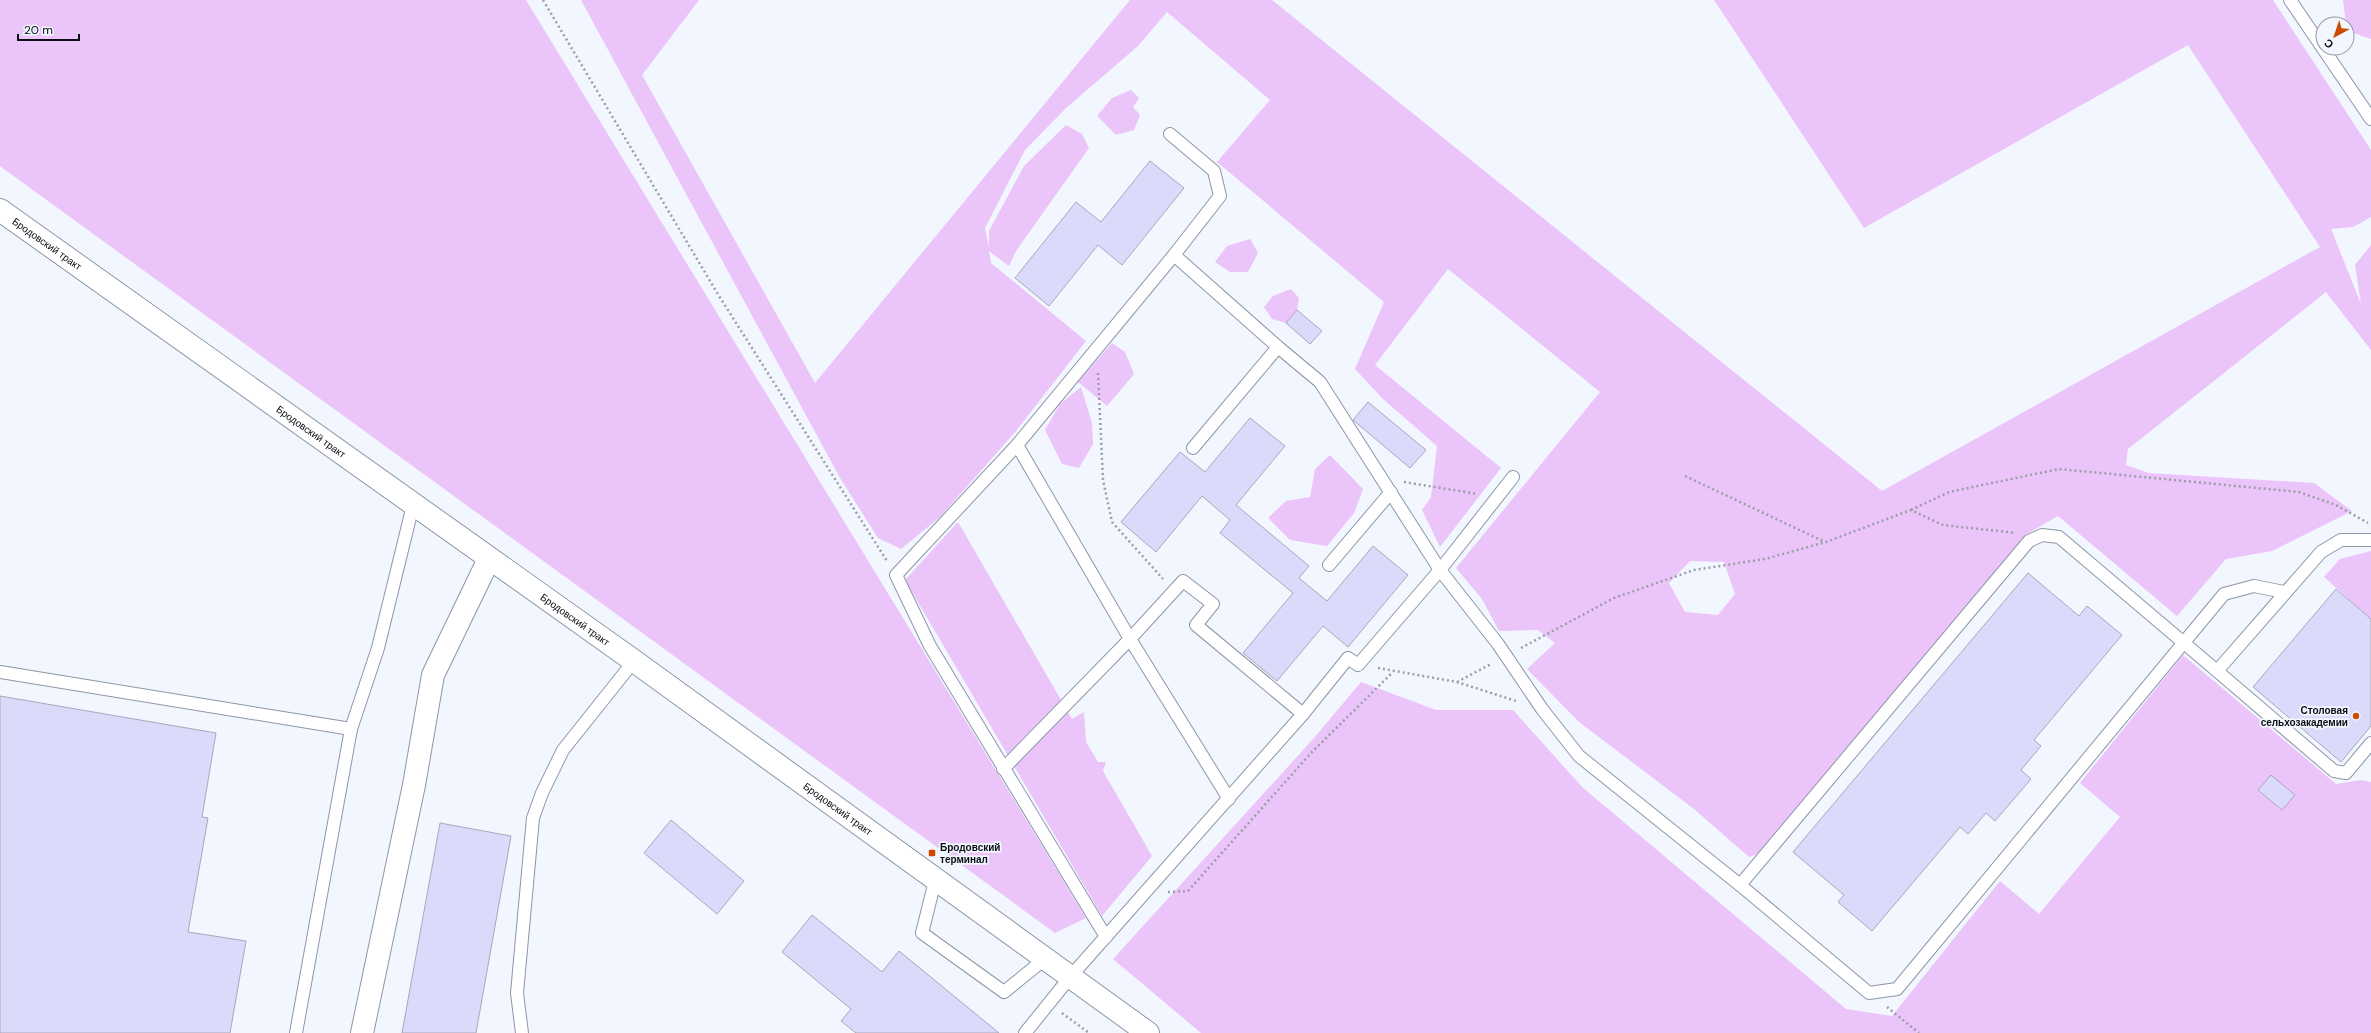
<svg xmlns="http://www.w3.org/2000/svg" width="2371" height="1033" viewBox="0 0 2371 1033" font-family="'DM Sans',sans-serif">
<rect width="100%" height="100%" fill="#f2f6fe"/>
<!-- green -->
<g fill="#ebc4fa" fill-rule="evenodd">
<path d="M 0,0 L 526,0 L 1086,918 L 1055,933 L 0,166 Z"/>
<path d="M 581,0 L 699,0 L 642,75 L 815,383 L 1130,0 L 1272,0 L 1882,491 L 2320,247 L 2188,45 L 1864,228 L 1714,0 L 2273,0 L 2371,150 L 2371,217 L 2353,227 L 2331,229 L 2361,304 L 2355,265 L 2371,245 L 2371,350 L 2326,292 L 2128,449 L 2126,465 L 2149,473 L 2314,483 L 2352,511 L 2272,551 L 2226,559 L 2177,616 L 2058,516 L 2027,534 L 1763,852 L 1749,857 L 1694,809 L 1579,722 L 1527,669 L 1555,643 L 1538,630 L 1499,631 L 1482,599 L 1456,568 L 1600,392 L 1448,269 L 1375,365 L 1501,468 L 1440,547 L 1422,510 L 1431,497 L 1437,446 L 1383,399 L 1355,369 L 1384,302 L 1217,162 L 1270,100 L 1167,12 L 1138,46 L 1066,108 L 1025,150 L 985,228 L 989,247 L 989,231 L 1024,166 L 1066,125 L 1082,134 L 1089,148 L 1016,251 L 1009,266 L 989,251 L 991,263 L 1086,341 L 1016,431 L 940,517 L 901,549 L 878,538 L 840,478 ZM 1690,561 L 1724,562 L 1735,594 L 1718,615 L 1685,612 L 1669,583 Z"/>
<path d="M 2343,0 L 2371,0 L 2371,39 L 2347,31 Z"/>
<path d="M 1131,90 L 1139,98 L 1133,107 L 1140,115 L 1134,130 L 1116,135 L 1097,116 L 1112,98 Z"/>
<path d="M 1250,239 L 1258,253 L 1248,272 L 1230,272 L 1215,262 L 1227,246 Z"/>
<path d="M 1291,289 L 1299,298 L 1297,310 L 1286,323 L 1272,319 L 1264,307 L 1273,296 Z"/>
<path d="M 1112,343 L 1125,352 L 1134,374 L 1107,406 L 1078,382 Z"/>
<path d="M 1081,387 L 1092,423 L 1093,444 L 1079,468 L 1062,464 L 1045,430 L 1060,404 Z"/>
<path d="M 1330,455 L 1363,489 L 1354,513 L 1327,546 L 1290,540 L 1268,518 L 1286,501 L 1310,497 L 1315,469 Z"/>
<path d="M 958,522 L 1072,719 L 1084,712 L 1086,742 L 1098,762 L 1106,762 L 1103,771 L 1152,856 L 1102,916 L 905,580 Z"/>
<path d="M 2371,551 L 2371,619 L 2324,577 L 2340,559 Z"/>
<path d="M 2183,655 L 2336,784 L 2361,780 L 2371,782 L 2371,1033 L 1201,1033 L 1113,959 L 1314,738 L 1361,682 L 1436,710 L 1513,710 L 1582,787 L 1846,1009 L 1892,1016 L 2000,881 L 2039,914 L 2120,817 L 2080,783 Z"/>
</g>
<!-- building -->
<g fill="#dcdafa" stroke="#a8a7ba">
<path d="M 1150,161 L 1184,188 L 1122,265 L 1098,245 L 1049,306 L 1015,278 L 1076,202 L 1101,222 Z"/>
<path d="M 1297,310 L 1322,331 L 1310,344 L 1286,323 Z"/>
<path d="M 1368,402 L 1426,450 L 1410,468 L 1353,420 Z"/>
<path d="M 1250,418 L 1285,446 L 1236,505 L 1309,566 L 1299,578 L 1327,601 L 1373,546 L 1408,575 L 1348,647 L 1323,626 L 1277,681 L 1243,653 L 1293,593 L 1220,533 L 1230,520 L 1202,496 L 1156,552 L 1121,522 L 1180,452 L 1205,472 Z"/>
<path d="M 2028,573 L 2079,616 L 2087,606 L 2122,635 L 2034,740 L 2041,746 L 2021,770 L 2031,779 L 1995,821 L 1986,813 L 1968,834 L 1960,827 L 1872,931 L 1838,902 L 1844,895 L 1793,852 Z"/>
<path d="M 2336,589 L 2371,619 L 2371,726 L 2341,762 L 2253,687 Z"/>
<path d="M 0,696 L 216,733 L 202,817 L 208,818 L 188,932 L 246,941 L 230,1033 L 0,1033 Z"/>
<path d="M 2271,775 L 2295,795 L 2282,810 L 2258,790 Z"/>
<path d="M 671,820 L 744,881 L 717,914 L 644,853 Z"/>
<path d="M 440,823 L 511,836 L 476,1033 L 402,1033 Z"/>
<path d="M 812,915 L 882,972 L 899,951 L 999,1033 L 856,1033 L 841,1021 L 851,1009 L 782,952 Z"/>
</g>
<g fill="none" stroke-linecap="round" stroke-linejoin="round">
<!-- service casing -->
<g stroke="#8d97a8" stroke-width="14">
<g id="service">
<path d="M 2290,0 L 2371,119"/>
<path d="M 1170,134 L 1214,171 L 1220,196 L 1174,255"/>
<path d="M 1017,445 L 1130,639 L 1229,799"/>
<path d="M 1193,448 L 1278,347"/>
<path d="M 1329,565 L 1391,492"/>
<path d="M 2217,671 L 2334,771 L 2346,773 L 2371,743"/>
<path d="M 0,672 L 351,729"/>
<path d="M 1303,714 L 1348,658 L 1358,665 L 1440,570 L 1513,477"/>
<path d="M 1003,769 L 1130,639 L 1183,581 L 1213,604 L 1196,625 L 1303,714 L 1071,976 L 1025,1033"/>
<path d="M 936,877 L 922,933 L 1004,992 L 1046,958"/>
<path d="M 1740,885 L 1869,993 L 1897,989 L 2224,594 L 2254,586 L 2284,592"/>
<path d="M 1106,937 L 930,646 L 896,575 L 1017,445 L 1174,255 L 1278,347 L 1320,382 L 1440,570 L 1498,644 L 1542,709 L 1579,756 L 1740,885 L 2029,541 L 2042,535 L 2059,537 L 2217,671 L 2321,552 L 2341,540 L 2371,540"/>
<path d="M 296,1033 L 351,729 L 378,648 L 413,505"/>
<path d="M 522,1033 L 517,993 L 533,818 L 542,793 L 563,750 L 634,661"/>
</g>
</g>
<!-- minor casing -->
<g stroke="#8d97a8" stroke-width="24">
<path id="minor" d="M 362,1033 L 414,785 L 433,675 L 489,559"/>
</g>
<!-- tertiary casing -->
<g stroke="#8d97a8" stroke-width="24">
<g id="tertiary">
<path id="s1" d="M 0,210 L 634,661 L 1148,1033"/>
</g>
</g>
<!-- path -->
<g stroke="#9a9ea5" stroke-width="2.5" stroke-dasharray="2 3" stroke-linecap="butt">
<path d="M 543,0 L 719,296 L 887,561"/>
<path d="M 1098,373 L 1103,480 L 1112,522 L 1163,579"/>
<path d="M 1685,476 L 1825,542"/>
<path d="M 1404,482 L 1478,494"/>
<path d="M 1911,510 L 1949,492 L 2059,469 L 2299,492 L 2336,505 L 2368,523"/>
<path d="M 1521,648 L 1614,598 L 1694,570 L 1765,559 L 1826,542 L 1911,510 L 1943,525 L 2016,533"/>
<path d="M 1378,668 L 1457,682 L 1516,701"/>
<path d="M 1457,682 L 1491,664"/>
<path d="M 1168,892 L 1188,891 L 1311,753 L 1393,672"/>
<path d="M 1887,1007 L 1919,1033"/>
<path d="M 1062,1013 L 1089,1033"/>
</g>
<!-- service -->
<use href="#service" stroke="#fff" stroke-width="12"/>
<!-- minor -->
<use href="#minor" stroke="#fff" stroke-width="22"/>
<!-- tertiary -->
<use href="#tertiary" stroke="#fff" stroke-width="22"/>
</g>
<!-- markers -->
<g fill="#ce4a00" stroke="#f2f6fe" stroke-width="1.5">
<circle cx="2356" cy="716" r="4"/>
<rect x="928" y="849" width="8" height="8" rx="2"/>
</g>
<g text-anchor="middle" stroke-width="3.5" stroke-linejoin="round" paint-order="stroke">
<!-- street labels -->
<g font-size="10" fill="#0b0e15" stroke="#f2f6fe">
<text dy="4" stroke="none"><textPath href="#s1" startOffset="58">Бродовский тракт</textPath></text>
<text dy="4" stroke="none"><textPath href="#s1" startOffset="382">Бродовский тракт</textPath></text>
<text dy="4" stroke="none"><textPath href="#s1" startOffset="706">Бродовский тракт</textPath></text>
<text dy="4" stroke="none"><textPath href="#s1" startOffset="1030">Бродовский тракт</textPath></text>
</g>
<!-- poi labels -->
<g font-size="10" font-weight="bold" fill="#0b0e15" stroke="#f2f6fe" text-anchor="end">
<text x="2348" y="714">Столовая<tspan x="2348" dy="12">сельхозакадемии</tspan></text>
<text x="940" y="851" text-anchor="start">Бродовский<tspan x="940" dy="12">терминал</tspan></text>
</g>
</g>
<!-- north arrow -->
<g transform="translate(2335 36) rotate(220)"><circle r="19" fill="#f2f6fe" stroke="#9699a1"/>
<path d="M0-3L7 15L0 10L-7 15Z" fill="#ce4a00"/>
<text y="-6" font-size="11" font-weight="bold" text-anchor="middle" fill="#0b0e15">С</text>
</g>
<!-- scale -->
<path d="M18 34v6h61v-6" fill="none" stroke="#0b0e15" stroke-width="2"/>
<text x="24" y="34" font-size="12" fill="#0b0e15" stroke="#f2f6fe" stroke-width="3" paint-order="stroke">20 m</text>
</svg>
